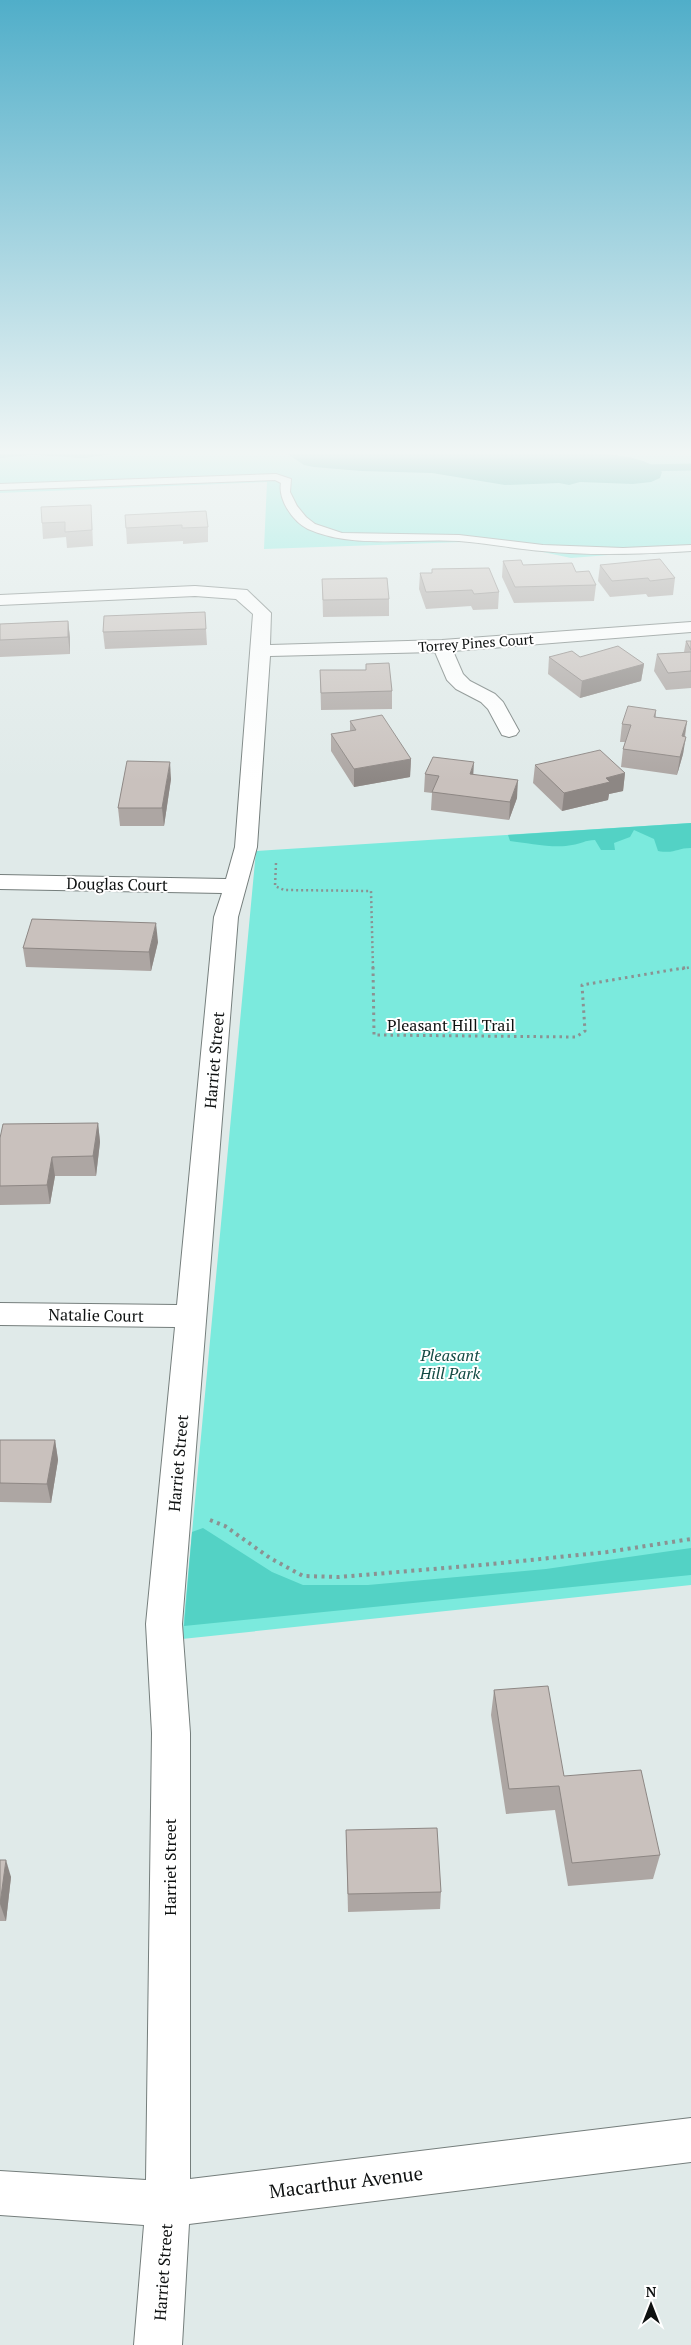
<svg xmlns="http://www.w3.org/2000/svg" width="691" height="2345" viewBox="0 0 691 2345" font-family="'PT Serif',serif">
<rect width="100%" height="100%" fill="#e0eae9"/>
<!-- green -->
<g fill="#7beadd">
<path d="M 0,453 L 691,453 L 691,551 L 671,550 L 571,558 L 491,541 L 264,549 L 267,482 L 0,493 Z"/>
<path d="M 691,823 L 691,1585 L 182,1639 L 256,851 Z"/>
</g>
<!-- forest -->
<g fill="#53d2c5">
<path d="M 691,823 L 691,848 C 676,848 676,854 658,851 L 654,839 L 634,830 L 630,837 L 614,843 L 615,850 L 601,850 L 595,840 C 585,840 581,844 572,845 C 556,849 527,843 510,841 L 508,835 Z"/>
<path d="M 203,1528 L 272,1572 L 303,1585 L 368,1585 L 546,1569 L 691,1548 L 691,1575 L 184,1626 L 192,1532 Z"/>
</g>
<!-- water -->
<g fill="#0da69a">
<path d="M 0,453 L 122,453 L 84,458 L 32,455 L 0,458 Z"/>
<path d="M 286,453 L 597,453 C 619,455 645,457 662,472 L 660,478 L 651,482 L 633,484 L 580,482 L 569,485 L 559,483 L 505,485 L 432,473 L 361,471 L 314,467 L 304,465 Z"/>
</g>
<g fill="none" stroke-linecap="round" stroke-linejoin="round">
<!-- stream -->
<path stroke="#0da69a" stroke-width="7" d="M 643,468 L 691,467"/>
<!-- service casing -->
<g stroke="#757e7c" stroke-width="2">
<path id="service" d="M 276,474 L 291,479 L 290,492 L 297,506 L 306,517 L 315,524 L 342,533 L 459,535 L 543,545 L 623,548 L 691,545 L 691,551 C 641,554 592,556 542,551 C 515,549 487,543 459,541 C 411,538 352,549 308,529 C 292,521 278,499 281,483 L 275,480 L 0,490 L 0,484 Z"/>
</g>
<!-- minor casing -->
<g stroke="#757e7c" stroke-width="2">
<path id="minor" d="M 195,586 L 247,590 L 271,613 L 270,645 L 442,640 L 691,622 L 691,632 L 453,651 L 463,674 L 470,681 L 495,694 L 503,702 L 519,731 L 516,735 L 509,737 L 502,735 L 488,709 L 481,702 L 456,689 L 447,680 L 435,652 L 270,656 L 257,847 L 238,917 L 182,1624 L 190,1733 L 190,2179 L 691,2118 L 691,2162 L 189,2224 L 182,2345 L 134,2345 L 144,2225 L 0,2215 L 0,2171 L 146,2180 L 152,1733 L 146,1624 L 175,1327 L 0,1325 L 0,1303 L 177,1305 L 214,917 L 222,893 L 0,889 L 0,875 L 226,879 L 235,847 L 253,614 L 236,599 L 195,596 L 0,605 L 0,595 Z"/>
</g>
<!-- path-far2 -->
<g stroke="#8b9292" stroke-width="2.5" stroke-dasharray="2 3" stroke-linecap="butt">
<path d="M 276,863 L 275,886 L 284,890 L 371,891 L 373,969"/>
<path d="M 682,969 L 691,967"/>
</g>
<!-- path-far1 -->
<path stroke="#8b9292" stroke-width="3" stroke-dasharray="2.5 4" stroke-linecap="butt" d="M 373,967 L 374,1035 L 576,1037 L 585,1031 L 582,985 L 689,967"/>
<!-- path -->
<path stroke="#8b9292" stroke-width="4" stroke-dasharray="3 4.5" stroke-linecap="butt" d="M 210,1520 L 225,1526 L 270,1558 L 303,1576 L 339,1577 L 492,1564 L 607,1552 L 691,1539"/>
<!-- service -->
<use href="#service" fill="#fff" fill-rule="evenodd"/>
<!-- minor -->
<use href="#minor" fill="#fff" fill-rule="evenodd"/>
</g>
<!-- wall -->
<g fill="#ada6a3">
<path d="M 125,515 L 208,527 L 208,542 L 183,544 L 183,541 L 127,544 Z"/>
<path d="M 92,520 L 93,546 L 67,548 L 66,537 L 43,539 L 42,523 Z"/>
<path d="M 503,561 L 523,565 L 576,572 L 596,585 L 594,601 L 514,603 L 502,577 Z"/>
<path d="M 600,565 L 675,578 L 673,595 L 648,597 L 646,594 L 610,597 L 598,581 Z"/>
<path d="M 432,569 L 499,592 L 498,609 L 473,610 L 471,606 L 426,609 L 419,589 L 420,573 L 432,573 Z"/>
<path d="M 322,579 L 389,599 L 389,616 L 323,617 Z"/>
<path d="M 68,621 L 70,638 L 70,654 L 0,657 L 0,624 Z"/>
<path d="M 206,629 L 207,645 L 105,649 L 103,632 Z"/>
<path d="M 686,641 L 691,641 L 691,688 L 666,690 L 654,671 L 657,654 L 684,652 Z"/>
<path d="M 549,657 L 580,657 L 644,664 L 641,681 L 580,698 L 548,674 Z"/>
<path d="M 366,664 L 392,691 L 392,709 L 321,710 L 320,670 L 366,670 Z"/>
<path d="M 656,710 L 656,717 L 687,721 L 683,754 L 677,775 L 621,767 L 623,749 L 625,742 L 620,742 L 622,724 Z"/>
<path d="M 350,721 L 411,759 L 410,777 L 354,787 L 331,751 L 331,734 L 350,731 Z"/>
<path d="M 535,765 L 625,773 L 623,791 L 609,794 L 608,800 L 562,811 L 533,783 Z"/>
<path d="M 425,774 L 474,774 L 517,798 L 509,820 L 431,810 L 432,793 L 424,792 Z"/>
<path d="M 171,779 L 164,826 L 120,826 L 118,808 Z"/>
<path d="M 158,942 L 151,971 L 26,967 L 23,948 Z"/>
<path d="M 98,1123 L 100,1142 L 96,1176 L 55,1176 L 50,1204 L 0,1205 L 0,1138 Z"/>
<path d="M 0,1440 L 55,1440 L 58,1460 L 51,1503 L 0,1502 Z"/>
<path d="M 494,1690 L 564,1776 L 660,1855 L 653,1879 L 568,1886 L 555,1810 L 506,1814 L 491,1715 Z"/>
<path d="M 346,1830 L 441,1892 L 440,1909 L 348,1912 Z"/>
<path d="M 0,1860 L 11,1877 L 6,1921 L 0,1921 Z"/>
</g>
<!-- shaded-wall -->
<g fill="#8d8784">
<path d="M 68,621 L 70,638 L 70,654 L 68,637 Z"/>
<path d="M 644,664 L 641,681 L 580,698 L 582,681 Z"/>
<path d="M 687,721 L 684,739 L 682,736 Z"/>
<path d="M 686,737 L 683,754 L 677,775 L 680,757 Z"/>
<path d="M 411,759 L 410,777 L 354,787 L 354,769 Z"/>
<path d="M 170,762 L 171,779 L 164,826 L 162,808 Z"/>
<path d="M 474,762 L 473,780 L 470,774 Z"/>
<path d="M 625,773 L 623,791 L 609,794 L 608,800 L 562,811 L 564,793 L 606,778 Z"/>
<path d="M 518,780 L 517,798 L 509,820 L 510,802 Z"/>
<path d="M 156,923 L 158,942 L 151,971 L 149,952 Z"/>
<path d="M 98,1123 L 100,1142 L 96,1176 L 93,1156 Z"/>
<path d="M 52,1157 L 55,1176 L 50,1204 L 47,1185 Z"/>
<path d="M 55,1440 L 58,1460 L 51,1503 L 47,1484 Z"/>
<path d="M 6,1860 L 11,1877 L 6,1921 L 0,1904 Z"/>
</g>
<!-- building -->
<g fill="#c9c1bd" stroke="#8d8784">
<path d="M 91,505 L 92,530 L 65,532 L 65,522 L 42,523 L 41,507 Z"/>
<path d="M 206,511 L 208,527 L 182,528 L 182,525 L 126,528 L 125,515 Z"/>
<path d="M 660,559 L 675,578 L 650,581 L 648,578 L 612,581 L 600,565 Z"/>
<path d="M 521,560 L 523,565 L 572,563 L 576,572 L 589,571 L 596,585 L 515,587 L 503,561 Z"/>
<path d="M 489,568 L 499,592 L 474,594 L 472,590 L 426,592 L 420,573 L 432,573 L 432,569 Z"/>
<path d="M 387,578 L 389,599 L 323,600 L 322,579 Z"/>
<path d="M 205,612 L 206,629 L 103,632 L 104,616 Z"/>
<path d="M 68,621 L 68,637 L 0,640 L 0,624 Z"/>
<path d="M 686,641 L 691,641 L 691,650 Z"/>
<path d="M 618,646 L 644,664 L 582,681 L 549,657 L 572,651 L 580,657 Z"/>
<path d="M 691,652 L 691,671 L 668,673 L 657,654 Z"/>
<path d="M 389,663 L 392,691 L 321,693 L 320,670 L 366,670 L 366,664 Z"/>
<path d="M 628,706 L 656,710 L 654,717 L 687,721 L 682,736 L 686,737 L 680,757 L 623,749 L 631,725 L 622,724 Z"/>
<path d="M 382,715 L 411,759 L 354,769 L 331,734 L 356,730 L 350,721 Z"/>
<path d="M 600,750 L 625,773 L 606,778 L 610,782 L 564,793 L 535,765 Z"/>
<path d="M 433,757 L 474,762 L 470,774 L 518,780 L 510,802 L 432,792 L 439,776 L 425,774 Z"/>
<path d="M 127,761 L 170,762 L 162,808 L 118,808 Z"/>
<path d="M 32,919 L 156,923 L 149,952 L 23,948 Z"/>
<path d="M 98,1123 L 93,1156 L 52,1157 L 47,1185 L 0,1186 L 0,1138 L 3,1124 Z"/>
<path d="M 0,1440 L 55,1440 L 47,1484 L 0,1483 Z"/>
<path d="M 548,1686 L 564,1776 L 641,1770 L 660,1855 L 572,1863 L 559,1786 L 509,1789 L 494,1690 Z"/>
<path d="M 437,1828 L 441,1892 L 348,1894 L 346,1830 Z"/>
<path d="M 0,1860 L 6,1860 L 0,1904 Z"/>
</g>
<!-- sky -->
<linearGradient id="sky" x2="0" y2="1"><stop stop-color="#50aec9"/><stop offset="0.58" stop-color="#f1f6f5"/><stop offset="1" stop-color="#f1f6f5" stop-opacity="0"/></linearGradient>
<rect width="691" height="781" fill="url(#sky)"/>
<g text-anchor="middle" stroke-width="4" stroke-linejoin="round" paint-order="stroke">
<!-- far-street labels -->
<g font-size="14" fill="#0e1111" stroke="#fff">
<text transform="translate(476 643) rotate(-4)" y="5">Torrey Pines Court</text>
</g>
<!-- street labels -->
<g font-size="16" fill="#0e1111" stroke="#fff">
<text transform="translate(117 884) rotate(1)" y="6">Douglas Court</text>
<text x="451" y="1031">Pleasant Hill Trail</text>
<text transform="translate(214 1060) rotate(-85)" y="6">Harriet Street</text>
<text transform="translate(96 1315) rotate(1)" y="6">Natalie Court</text>
<text transform="translate(178 1463) rotate(-85)" y="6">Harriet Street</text>
<text transform="translate(170 1867) rotate(-90)" y="6">Harriet Street</text>
<text transform="translate(163 2272) rotate(-86)" y="6">Harriet Street</text>
</g>
<!-- park labels -->
<g font-size="16" font-style="italic" fill="#134b45" stroke="#fff">
<text x="450" y="1361">Pleasant<tspan x="450" dy="18">Hill Park</tspan></text>
</g>
<!-- near-street labels -->
<g font-size="19" fill="#0e1111" stroke="#fff">
<text transform="translate(346 2182) rotate(-7)" y="7">Macarthur Avenue</text>
</g>
</g>
<!-- north arrow -->
<g transform="translate(651 2305)" stroke="#ffffff" stroke-width="4" paint-order="stroke">
<path d="M0-4L9 19L0 12L-9 19Z" fill="#0e1111"/>
<text y="-8" font-size="14" font-weight="bold" text-anchor="middle" fill="#0e1111">N</text>
</g>
</svg>
